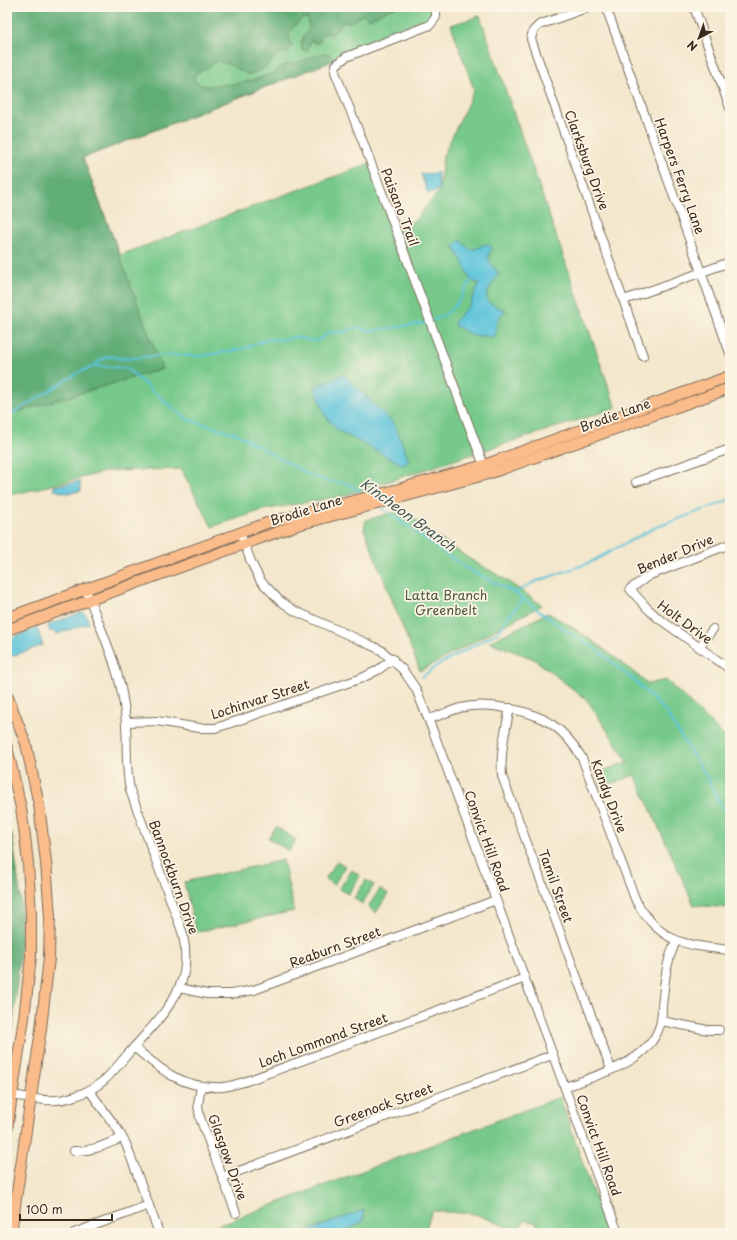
<svg xmlns="http://www.w3.org/2000/svg" width="737" height="1240" viewBox="0 0 737 1240" font-family="'Playpen Sans',sans-serif">
<rect width="100%" height="100%" fill="#fcf5e5"/>
<filter id="ink" filterUnits="userSpaceOnUse"><feTurbulence type="fractalNoise" baseFrequency=".025" numOctaves="2"/><feDisplacementMap in="SourceGraphic" scale="8" xChannelSelector="R" yChannelSelector="G"/><feConvolveMatrix kernelMatrix="1 2 1 2 8 2 1 2 1" color-interpolation-filters="sRGB"/></filter>
<filter id="wash" filterUnits="userSpaceOnUse"><feTurbulence type="fractalNoise" baseFrequency=".012" numOctaves="4" result="noise"/><feDisplacementMap in="SourceGraphic" scale="16" xChannelSelector="R" yChannelSelector="G"/><feGaussianBlur stdDeviation="0.9" result="paint"/><feColorMatrix in="noise" values="0 0 0 0 0 0 0 0 0 0 0 0 0 0 0 0 0 1.4 0 .05"/><feComposite in="paint" operator="in"/></filter>
<g filter="url(#wash)">
<rect width="100%" height="100%" fill="#f3e7cc"/>
<!-- green -->
<g fill="#77c98b" stroke="#597a54">
<path d="M 7,7 L 429,7 L 433,19 L 335,60 L 83,158 L 120,255 L 366,165 L 370,162 L 396,230 L 415,220 L 439,191 L 443,156 L 474,90 L 451,25 L 480,16 L 616,408 L 343,496 L 263,510 L 212,527 L 181,469 L 109,471 L 7,496 Z"/>
<path d="M 403,510 L 439,538 L 468,558 L 503,578 L 542,605 L 420,671 L 364,529 L 366,520 Z"/>
<path d="M 548,613 C 585,633 615,657 648,684 L 666,680 L 730,742 L 730,908 L 694,905 L 635,775 L 602,787 L 596,773 L 628,762 L 587,700 L 534,659 L 489,642 Z"/>
<path d="M 276,827 L 296,840 L 289,851 L 268,838 Z"/>
<path d="M 283,860 L 294,911 L 196,932 L 184,882 Z"/>
<path d="M 337,861 L 345,866 L 334,885 L 325,879 Z"/>
<path d="M 352,870 L 360,876 L 348,894 L 339,889 Z"/>
<path d="M 366,880 L 374,885 L 362,904 L 354,898 Z"/>
<path d="M 380,889 L 388,894 L 376,913 L 368,907 Z"/>
<path d="M 560,1097 L 607,1233 L 535,1233 L 537,1223 L 525,1220 L 517,1231 L 475,1214 L 432,1211 L 424,1233 L 197,1233 Z"/>
</g>
<!-- forest -->
<g fill="#61ad77" stroke="#4e6c4a">
<path d="M 7,7 L 397,7 C 387,9 378,15 369,19 L 363,15 L 351,22 L 343,22 L 332,34 L 328,34 L 326,32 L 321,38 L 319,43 L 314,43 L 312,39 L 307,51 L 302,50 C 300,41 304,35 309,28 L 308,19 L 304,18 C 294,26 285,31 292,45 L 289,52 L 279,53 C 269,66 264,70 248,75 L 231,65 L 218,61 L 194,75 L 195,82 L 204,86 L 235,84 L 260,78 L 274,73 L 281,66 L 296,63 L 323,53 L 330,54 L 335,60 L 83,158 L 162,369 L 7,415 Z"/>
<path d="M 12,833 L 21,901 L 21,942 L 13,1027 L 7,1041 L 7,836 Z"/>
</g>
<!-- water -->
<g fill="#5dc4db" stroke="#4c777c">
<path d="M 438,173 L 438,182 L 440,189 L 428,194 L 421,174 Z"/>
<path d="M 460,240 C 473,253 470,251 486,244 L 490,245 L 492,248 C 485,260 490,263 499,273 C 486,294 477,301 506,310 C 497,319 496,323 495,336 L 491,337 L 484,336 L 472,335 L 454,325 L 455,321 L 470,304 L 479,284 L 471,280 L 454,246 Z"/>
<path d="M 343,374 L 395,425 L 409,461 L 403,465 L 337,430 L 325,415 L 315,387 Z"/>
<path d="M 80,481 L 81,491 L 67,493 L 54,490 L 54,486 Z"/>
<path d="M 82,612 L 86,615 L 89,623 L 57,634 L 52,631 L 50,632 L 48,625 Z"/>
<path d="M 37,628 L 43,645 L 7,658 L 7,640 Z"/>
<path d="M 364,1210 L 363,1221 L 347,1231 L 347,1233 L 305,1232 Z"/>
</g>
<g fill="none" stroke-linecap="round" stroke-linejoin="round">
<!-- stream -->
<g stroke="#5dc4db" stroke-width="2">
<path d="M 433,320 C 455,313 460,298 471,280"/>
<path d="M 94,366 L 99,361 L 109,356 L 124,359 L 164,355 L 202,356 L 242,349 L 268,339 L 279,340 L 297,337 L 312,341 L 321,339 L 327,333 L 349,331 L 356,327 L 370,331 L 425,323"/>
<path d="M 7,417 L 81,371 L 95,366 L 126,368 L 169,405 L 189,420 L 237,434 L 307,474 L 327,481 L 349,484 L 363,494"/>
<path d="M 379,506 L 464,567 L 515,593 L 561,627 L 597,650 L 636,682 L 665,711 L 707,777 L 730,823"/>
<path d="M 515,593 L 532,583 L 589,563 L 654,528 L 730,500"/>
<path d="M 422,677 L 438,665 L 499,632 L 506,619 L 523,600"/>
</g>
</g>
</g>
<g filter="url(#ink)">
<g fill="none" stroke-linecap="round" stroke-linejoin="round">
<!-- minor casing -->
<g stroke="#7b6c5b" stroke-width="10">
<g id="minor">
<path d="M 436,7 L 436,17 L 430,25 L 346,57 L 336,65 L 335,72 L 363,142 L 486,471"/>
<path d="M 589,7 L 539,25 L 533,31 L 531,39 L 643,356"/>
<path d="M 606,7 L 730,353"/>
<path d="M 694,7 L 730,108"/>
<path d="M 624,300 L 730,262"/>
<path d="M 636,482 L 730,449"/>
<path d="M 240,533 L 252,564 L 260,580 L 279,600 L 295,611 L 364,642 L 381,650 L 403,670 L 416,689 L 433,731 L 496,900 L 618,1233"/>
<path d="M 730,544 L 650,575 L 630,589 L 647,608 L 658,618 L 730,669"/>
<path d="M 699,647 L 713,629"/>
<path d="M 510,708 C 505,732 500,752 502,776 L 611,1069"/>
<path d="M 429,719 C 439,716 449,711 460,708 C 476,704 491,705 506,708 C 542,714 563,726 582,758 L 636,901 C 661,944 685,945 730,950"/>
<path d="M 127,722 L 157,721 L 199,728 L 215,728 L 225,725 L 362,678 L 378,670 L 393,659"/>
<path d="M 179,988 L 207,994 L 231,994 L 254,990 L 496,900"/>
<path d="M 661,1021 L 708,1030 L 719,1030"/>
<path d="M 134,1047 C 162,1071 183,1089 223,1087 C 230,1086 237,1084 244,1082 L 525,978"/>
<path d="M 201,1086 L 198,1105 L 200,1118 L 236,1213"/>
<path d="M 565,1087 C 599,1074 652,1063 661,1021 C 662,1016 662,1011 662,1006 C 665,981 665,964 676,941"/>
<path d="M 89,1090 L 118,1130 L 126,1144 L 159,1233"/>
<path d="M 12,1095 C 32,1098 52,1104 72,1097 C 83,1094 93,1089 102,1082 C 111,1075 119,1064 127,1055 C 147,1032 172,1009 182,980 C 187,965 186,950 183,934 L 130,790 C 124,761 129,733 124,705 C 119,667 101,630 88,595"/>
<path d="M 74,1151 C 91,1152 107,1144 122,1138"/>
<path d="M 223,1177 L 552,1055"/>
<path d="M 74,1233 L 149,1205"/>
</g>
</g>
<!-- major casing -->
<g stroke="#7b6c5b" stroke-width="12">
<g id="major">
<path d="M 7,618 L 267,523 L 388,492 L 484,465 L 730,376"/>
<path d="M 7,630 L 294,526 L 488,474 L 730,388"/>
<path d="M 7,695 L 26,744 L 39,805 L 46,862 L 50,917 L 49,958 L 41,1029 L 11,1233"/>
<path d="M 7,747 L 21,808 L 25,836 L 28,864 L 31,915 L 31,957 L 24,1018 L 7,1129"/>
</g>
</g>
<!-- minor -->
<use href="#minor" stroke="#fff" stroke-width="8"/>
<!-- major -->
<use href="#major" stroke="#fabc8b" stroke-width="10"/>
</g>
</g>
<g text-anchor="middle" stroke-width="3.5" stroke-linejoin="round" paint-order="stroke">
<!-- street labels -->
<g font-size="13" fill="#3b2a1e" stroke="#fcf5e5">
<text transform="translate(587 160) rotate(70)" y="5">Clarksburg Drive</text>
<text transform="translate(680 176) rotate(70)" y="5">Harpers Ferry Lane</text>
<text transform="translate(400 207) rotate(69)" y="5">Paisano Trail</text>
<text transform="translate(615 415) rotate(-20)" y="5">Brodie Lane</text>
<text transform="translate(306 510) rotate(-17)" y="5">Brodie Lane</text>
<text transform="translate(675 554) rotate(-23)" y="5">Bender Drive</text>
<text transform="translate(685 622) rotate(36)" y="5">Holt Drive</text>
<text transform="translate(260 699) rotate(-18)" y="5">Lochinvar Street</text>
<text transform="translate(609 796) rotate(69)" y="5">Kandy Drive</text>
<text transform="translate(487 841) rotate(70)" y="5">Convict Hill Road</text>
<text transform="translate(174 877) rotate(70)" y="5">Bannockburn Drive</text>
<text transform="translate(556 886) rotate(70)" y="5">Tamil Street</text>
<text transform="translate(335 947) rotate(-20)" y="5">Reaburn Street</text>
<text transform="translate(323 1040) rotate(-20)" y="5">Loch Lommond Street</text>
<text transform="translate(383 1105) rotate(-20)" y="5">Greenock Street</text>
<text transform="translate(599 1145) rotate(70)" y="5">Convict Hill Road</text>
<text transform="translate(228 1157) rotate(70)" y="5">Glasgow Drive</text>
</g>
<!-- park labels -->
<g font-size="13" fill="#4d5a3f" stroke="#fcf5e5">
<text x="446" y="600">Latta Branch<tspan x="446" dy="15">Greenbelt</tspan></text>
</g>
<!-- water labels -->
<g font-size="14" font-style="italic" fill="#455857" stroke="#fcf5e5">
<text transform="translate(408 515) rotate(36)" y="5">Kincheon Branch</text>
</g>
</g>
<!-- margin -->
<rect width="737" height="1240" fill="none" stroke="#fcf5e5" stroke-width="24"/>
<!-- north arrow -->
<g transform="translate(699 38) rotate(221)" stroke="#fcf5e5" stroke-width="3" paint-order="stroke">
<path d="M0-3L7 15L0 10L-7 15Z" fill="#3b2a1e"/>
<text y="-6" font-size="11" font-weight="bold" text-anchor="middle" fill="#3b2a1e">N</text>
</g>
<!-- scale -->
<path d="M20 1214v6h92v-6" fill="none" stroke="#3b2a1e" stroke-width="2"/>
<text x="26" y="1214" font-size="12" fill="#3b2a1e" stroke="#fcf5e5" stroke-width="3" paint-order="stroke">100 m</text>
</svg>
